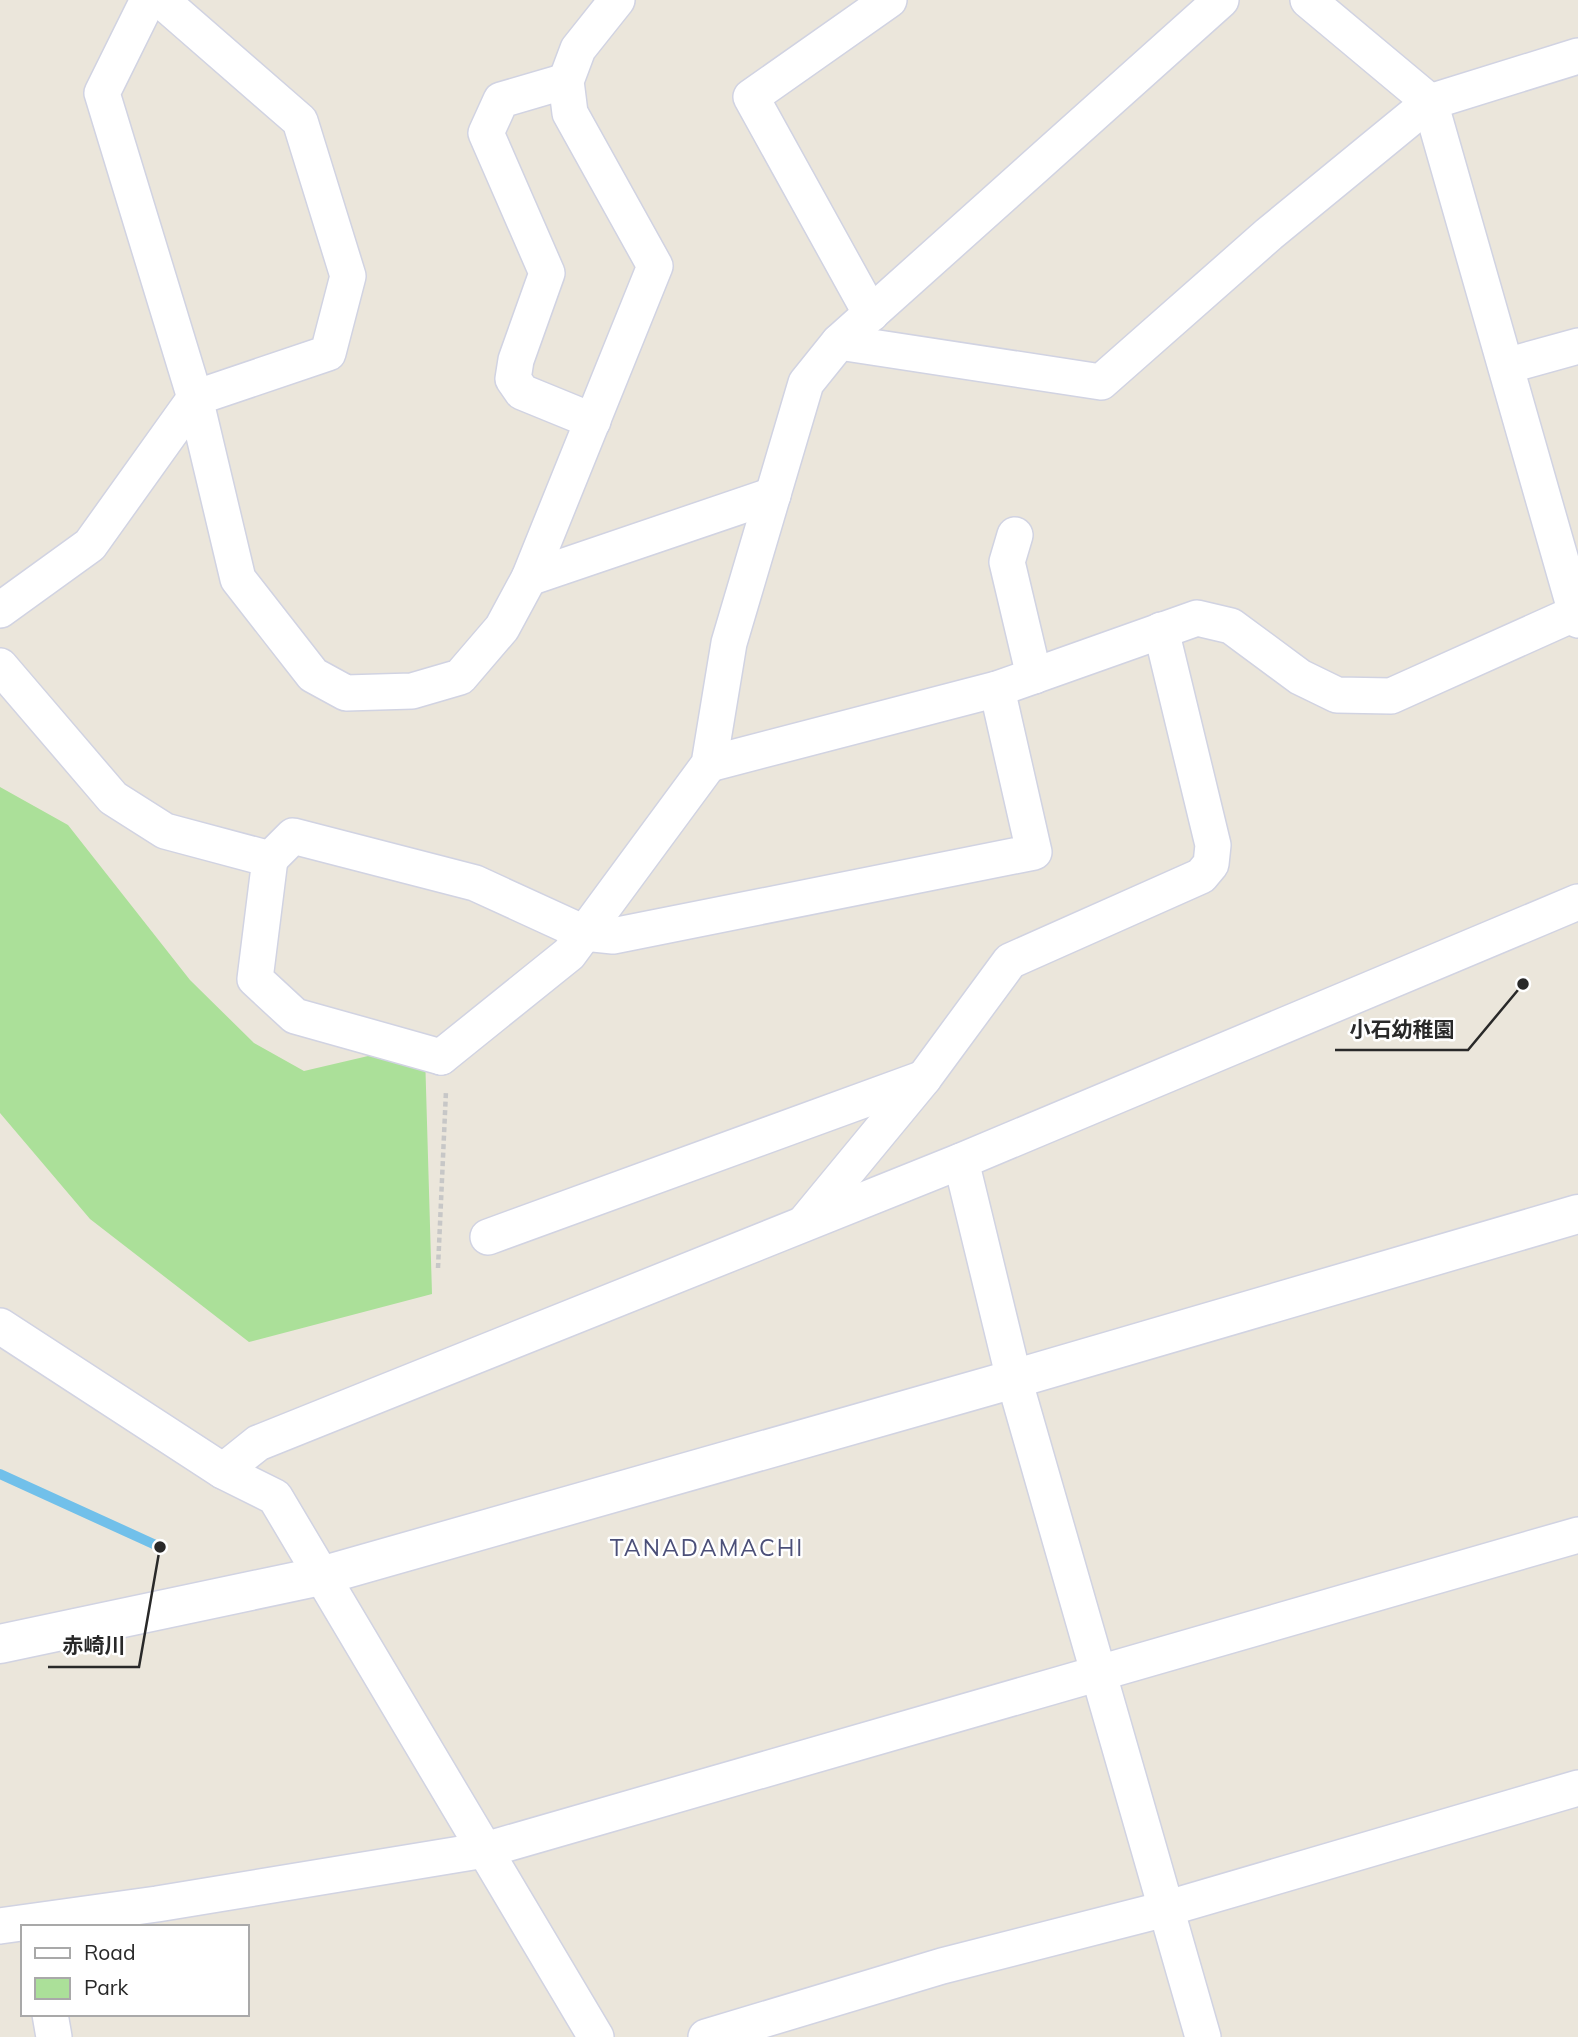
<svg xmlns="http://www.w3.org/2000/svg" width="1578" height="2037" viewBox="0 0 1578 2037" font-family="Mulish,'Noto Sans JP',sans-serif">
<rect width="100%" height="100%" fill="#ebe6db"/>
<!-- green -->
<path fill="#abe099" d="M 0,787 L 68,825 L 190,980 L 254,1043 L 304,1071 L 381,1053 L 425,1054 L 432,1294 L 249,1342 L 90,1219 L 0,1113 Z"/>
<g fill="none" stroke-linecap="round" stroke-linejoin="round">
<!-- stream -->
<path stroke="#71c0ea" stroke-width="10" d="M 0,1474 L 160,1547"/>
<!-- street casing -->
<g stroke="#d1d3e2" stroke-width="38">
<g id="street">
<path d="M 148,0 L 102,93 L 195,398 L 238,579 L 313,675 L 346,693 L 412,691 L 460,677 L 502,628 L 529,578 L 655,266 L 570,113 L 566,81 L 578,49 L 617,0"/>
<path d="M 1308,0 L 1430,102 L 1578,620"/>
<path d="M 566,81 L 501,100 L 486,133 L 547,273 L 516,360 L 513,379 L 522,392 L 593,421"/>
<path d="M 871,314 L 751,97 L 889,0"/>
<path d="M 839,342 L 1101,382 L 1269,234 L 1430,102 L 1578,56"/>
<path d="M 1506,366 L 1578,346"/>
<path d="M 1015,535 L 1007,562 L 1034,676"/>
<path d="M 529,578 L 773,495"/>
<path d="M 0,610 L 90,545 L 195,398 L 328,353 L 348,276 L 300,121 L 161,0"/>
<path d="M 0,666 L 113,798 L 165,831 L 270,859 L 255,979 L 295,1016 L 441,1057"/>
<path d="M 709,764 L 997,689 L 1197,618 L 1231,626 L 1300,677 L 1337,695 L 1391,696 L 1578,612"/>
<path d="M 270,859 L 293,836 L 475,883 L 584,933 L 613,936 L 1034,852 L 997,689"/>
<path d="M 441,1057 L 569,954 L 709,764 L 729,643 L 806,383 L 839,342 L 1221,0"/>
<path d="M 961,1161 L 1014,1379 L 1203,2037"/>
<path d="M 806,1221 L 924,1078 L 1010,961 L 1201,876 L 1211,864 L 1213,845 L 1161,630"/>
<path d="M 488,1237 L 924,1078"/>
<path d="M 0,1326 L 223,1471 L 275,1497 L 596,2037"/>
<path d="M 223,1471 L 258,1443 L 961,1161 L 1578,902"/>
<path d="M 0,1926 L 157,1904 L 485,1850 L 1578,1535"/>
<path d="M 50,2014 L 54,2037"/>
<path d="M 706,2037 L 942,1966 L 1165,1909 L 1578,1788"/>
</g>
</g>
<!-- secondary casing -->
<g stroke="#d1d3e2" stroke-width="41">
<path id="secondary" d="M 0,1644 L 321,1576 L 1014,1379 L 1578,1214"/>
</g>
<!-- path -->
<path stroke="#c7c7c7" stroke-width="4.5" stroke-dasharray="5 3.5" stroke-linecap="butt" d="M 438,1268 L 446,1091"/>
<!-- street -->
<use href="#street" stroke="#fff" stroke-width="35"/>
<!-- secondary -->
<use href="#secondary" stroke="#fff" stroke-width="38"/>
</g>
<g text-anchor="middle" stroke-width="5" stroke-linejoin="round" paint-order="stroke">
<!-- quarter labels -->
<g font-size="23" letter-spacing="2" fill="#4b4f78" stroke="#fff">
<text x="707" y="1556">TANADAMACHI</text>
</g>
</g>
<!-- callouts -->
<path fill="none" stroke="#292929" stroke-width="2.5" d="M1523 984L1468 1050H1335M160 1547L139 1667H48"/>
<g fill="#292929" stroke="#fff" stroke-width="2.5">
<circle cx="1523" cy="984" r="7"/>
<circle cx="160" cy="1547" r="7"/>
</g>
<g font-size="21" text-anchor="middle" font-weight="bold" fill="#292929" stroke="#fff" stroke-width="5" stroke-linejoin="round" paint-order="stroke">
<text x="1402" y="1037">小石幼稚園</text>
<text x="94" y="1653">赤崎川</text>
</g>
<!-- legend -->
<rect x="21" y="1925" width="228" height="91" fill="#ffffff" stroke="#a9a9a9" stroke-width="2"/>
<rect x="35" y="1948" width="35" height="10" fill="#ffffff" stroke="#a9a9a9" stroke-width="2"/>
<text x="84" y="1960" font-size="21" fill="#292929">Road</text>
<rect x="35" y="1978" width="35" height="21" fill="#abe099" stroke="#a9a9a9" stroke-width="2"/>
<text x="84" y="1995" font-size="21" fill="#292929">Park</text>
</svg>
